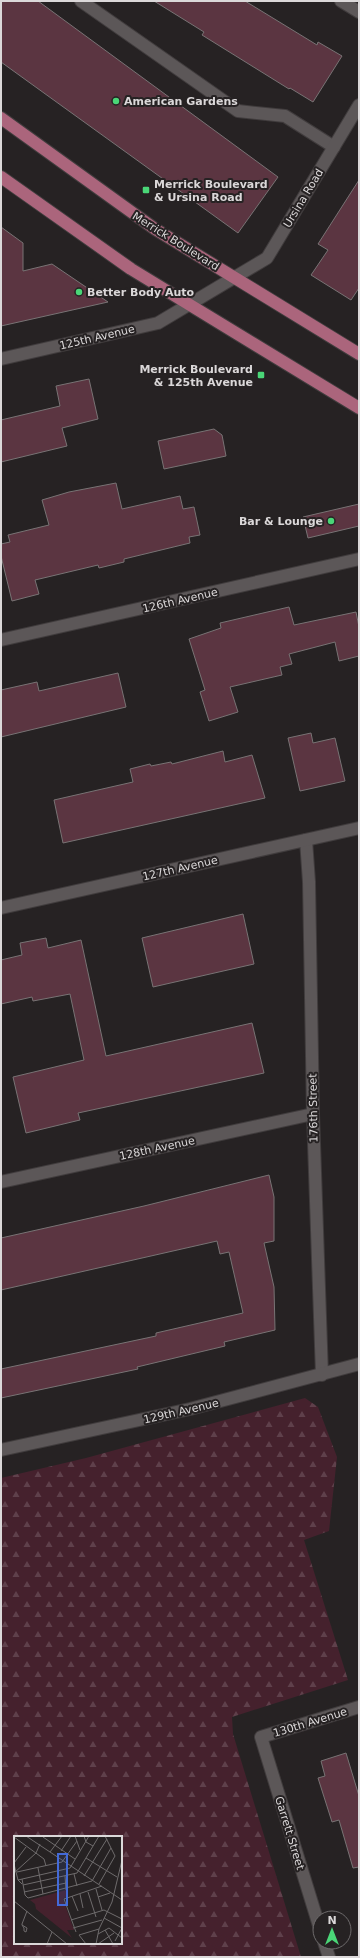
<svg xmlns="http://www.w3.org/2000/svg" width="360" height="1958" viewBox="0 0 360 1958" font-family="'DejaVu Sans',sans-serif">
<defs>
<pattern id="forest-firs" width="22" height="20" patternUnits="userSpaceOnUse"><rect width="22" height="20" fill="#45212d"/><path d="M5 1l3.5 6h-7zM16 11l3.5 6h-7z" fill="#5f404b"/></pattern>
</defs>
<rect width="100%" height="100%" fill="#262223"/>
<!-- forest -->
<path fill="url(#forest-firs)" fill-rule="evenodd" d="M 305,1398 L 318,1407 L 337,1457 L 329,1531 L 304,1540 L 348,1680 L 232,1717 L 233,1734 L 301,1957 L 1,1957 L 1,1478 L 86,1458 ZM 15,1837 L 121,1837 L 121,1943 L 15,1943 Z"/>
<!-- building -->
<g fill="#5b3541" stroke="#787374">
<path d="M 1,1 L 38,1 L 278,177 L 238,233 L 1,62 Z"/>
<path d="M 154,1 L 245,1 L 317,45 L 318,42 L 342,56 L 313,102 L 290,88 L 289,89 L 202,35 L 204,32 Z"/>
<path d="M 359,180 L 359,288 L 351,300 L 311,275 L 328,250 L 318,244 Z"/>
<path d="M 1,227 L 23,243 L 23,271 L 52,264 L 108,302 L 1,326 Z"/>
<path d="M 89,379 L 98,419 L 62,428 L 67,446 L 1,462 L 1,420 L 60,406 L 56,386 Z"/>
<path d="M 214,429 L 222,435 L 226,456 L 164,469 L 158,441 Z"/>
<path d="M 116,483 L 122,509 L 180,496 L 183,509 L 194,507 L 200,535 L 189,537 L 190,543 L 124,559 L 124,562 L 99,568 L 98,565 L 35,580 L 39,594 L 12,601 L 1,556 L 1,544 L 10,542 L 8,535 L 49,525 L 42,500 L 69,492 Z"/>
<path d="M 359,504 L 359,526 L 308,538 L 303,517 Z"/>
<path d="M 289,607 L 294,625 L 356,612 L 359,627 L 359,656 L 339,661 L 335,642 L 289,654 L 292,664 L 280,667 L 282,675 L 230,687 L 238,712 L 209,721 L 200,692 L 205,690 L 189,639 L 221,628 L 220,623 Z"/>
<path d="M 118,673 L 126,707 L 1,737 L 1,690 L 37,682 L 39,691 Z"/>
<path d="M 311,733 L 313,743 L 335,738 L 345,781 L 300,791 L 288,738 Z"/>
<path d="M 223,751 L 225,762 L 252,755 L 265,798 L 63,843 L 54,800 L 133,782 L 130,769 L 150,764 L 151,766 L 171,762 L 172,764 Z"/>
<path d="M 243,914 L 254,964 L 153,987 L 142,938 Z"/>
<path d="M 46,938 L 48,948 L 81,940 L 106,1056 L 252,1023 L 264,1073 L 78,1113 L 80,1120 L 26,1133 L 13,1077 L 84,1060 L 70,994 L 33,1001 L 32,997 L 1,1004 L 1,960 L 22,955 L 20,943 Z"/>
<path d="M 269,1175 L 274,1197 L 274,1241 L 264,1243 L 274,1287 L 275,1330 L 224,1342 L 225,1346 L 137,1367 L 138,1369 L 1,1398 L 1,1369 L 156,1336 L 156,1333 L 243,1313 L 229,1252 L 220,1254 L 217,1241 L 1,1290 L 1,1238 L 144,1206 Z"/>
<path d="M 346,1753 L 359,1796 L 359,1867 L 353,1868 L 339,1820 L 332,1822 L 318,1778 L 325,1776 L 321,1761 Z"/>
</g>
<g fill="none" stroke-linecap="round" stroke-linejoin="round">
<!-- service casing -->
<g stroke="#403c3d" stroke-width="14">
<path id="service" d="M 81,1 L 238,111 L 285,116 L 334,147"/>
</g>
<!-- minor casing -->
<g stroke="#403c3d" stroke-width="14">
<g id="minor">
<path d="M 341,1 L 359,12"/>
<path d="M 1,359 L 158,323 L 267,258 L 359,105"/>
<path d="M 1,640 L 359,559"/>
<path d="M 306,840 L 309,882 L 313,1114 L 322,1375"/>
<path d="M 1,908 L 359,828"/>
<path d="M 1,1182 L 313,1114"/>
<path d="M 1,1450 L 190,1409 L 359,1364"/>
<path d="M 320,1929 L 261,1737 L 359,1707"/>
<path d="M 324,1942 L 329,1957"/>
</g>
</g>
<!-- primary casing -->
<g stroke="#403c3d" stroke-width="14">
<g id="primary">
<path d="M 1,118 L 155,229 L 359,354"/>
<path d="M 1,177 L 131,269 L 359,408"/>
</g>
</g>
<!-- service -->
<use href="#service" stroke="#5c5758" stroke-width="12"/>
<!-- minor -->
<use href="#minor" stroke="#5c5758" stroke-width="12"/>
<!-- primary -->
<use href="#primary" stroke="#ab657c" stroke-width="12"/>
</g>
<!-- markers -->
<g fill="#4ad677" stroke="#262223" stroke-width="1.5">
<circle cx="116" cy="101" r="4"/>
<rect x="142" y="186" width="8" height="8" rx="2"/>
<circle cx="79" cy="292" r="4"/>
<rect x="257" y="371" width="8" height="8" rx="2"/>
<circle cx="331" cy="521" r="4"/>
</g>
<g text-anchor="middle" stroke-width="4" stroke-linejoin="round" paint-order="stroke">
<!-- poi labels -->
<g font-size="11" font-weight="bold" fill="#dbd8d9" stroke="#262223" text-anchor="start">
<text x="124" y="105">American Gardens</text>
<text x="154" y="188">Merrick Boulevard<tspan x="154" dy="13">&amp; Ursina Road</tspan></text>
<text x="87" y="296">Better Body Auto</text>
<text x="253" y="373" text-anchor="end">Merrick Boulevard<tspan x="253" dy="13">&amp; 125th Avenue</tspan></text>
<text x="323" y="525" text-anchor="end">Bar &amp; Lounge</text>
</g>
<!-- street labels -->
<g font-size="11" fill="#dbd8d9" stroke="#262223">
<text transform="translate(303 198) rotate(-59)" y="4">Ursina Road</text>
<text transform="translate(176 241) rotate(32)" y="4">Merrick Boulevard</text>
<text transform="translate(97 337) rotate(-13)" y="4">125th Avenue</text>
<text transform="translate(180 600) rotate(-13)" y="4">126th Avenue</text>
<text transform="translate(180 868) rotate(-13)" y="4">127th Avenue</text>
<text transform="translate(313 1108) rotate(-91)" y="4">176th Street</text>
<text transform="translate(157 1148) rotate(-12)" y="4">128th Avenue</text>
<text transform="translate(181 1411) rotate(-13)" y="4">129th Avenue</text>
<text transform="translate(310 1722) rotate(-17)" y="4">130th Avenue</text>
<text transform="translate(290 1833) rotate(73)" y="4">Garrett Street</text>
</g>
</g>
<!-- overview -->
<g transform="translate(14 1836)">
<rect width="108" height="108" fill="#262223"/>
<path d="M 52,54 L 52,61 L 49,63 L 60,94 L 53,94 L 58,102 L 22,73 L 21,68 L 16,64 Z" fill="#45212d"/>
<path fill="none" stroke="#6e6b6c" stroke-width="1" d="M 12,0 L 108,64M 61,0 L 66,14M 70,0 L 72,6 L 79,10M 0,1 L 30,23 L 32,30M 29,1 L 61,23M 47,15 L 57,0M 36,16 L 48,0M 72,22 L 103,41M 0,27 L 12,11M 0,28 L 4,44 L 8,48M 24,32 L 29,58M 3,36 L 48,26 L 63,5M 0,37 L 22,17 L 26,8M 60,38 L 63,50M 51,40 L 52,54M 70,40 L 93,3M 8,43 L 11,59 L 14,62 L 78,45 L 97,12M 4,44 L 56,32 L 75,0M 85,48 L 101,20 L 91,0M 9,49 L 63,37 L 85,0M 82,53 L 88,74M 10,56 L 52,47M 74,56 L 82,81M 66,58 L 69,72M 58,60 L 64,75M 84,61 L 96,57M 0,65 L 53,108M 90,82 L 108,92M 57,84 L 90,74 L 108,83M 8,89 L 13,92 L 12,96 L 10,95 L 10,92 L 8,89 L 8,88 L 13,75M 59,92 L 88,84M 91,94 L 99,108M 62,96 L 50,63 L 88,50M 84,98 L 95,92 L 108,102M 101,105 L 108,92M 33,108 L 38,96M 72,108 L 65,99 L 85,93M 82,108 L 85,93 L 98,66 L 108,24M 84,108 L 100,97"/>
<path fill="#436ad8" fill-opacity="0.15" stroke="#436ad8" stroke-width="2" d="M 44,18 L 53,18 L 53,69 L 44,69 Z"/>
<rect width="108" height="108" fill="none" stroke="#dbd8d9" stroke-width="2"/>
</g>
<!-- border -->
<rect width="360" height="1958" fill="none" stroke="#dbd8d9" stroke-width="4"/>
<!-- north arrow -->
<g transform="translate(332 1930)"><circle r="19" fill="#262223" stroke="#6e6b6c"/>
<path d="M0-3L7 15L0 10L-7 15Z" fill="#4ad677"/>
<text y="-6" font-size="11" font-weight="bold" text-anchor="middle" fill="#dbd8d9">N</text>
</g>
</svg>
